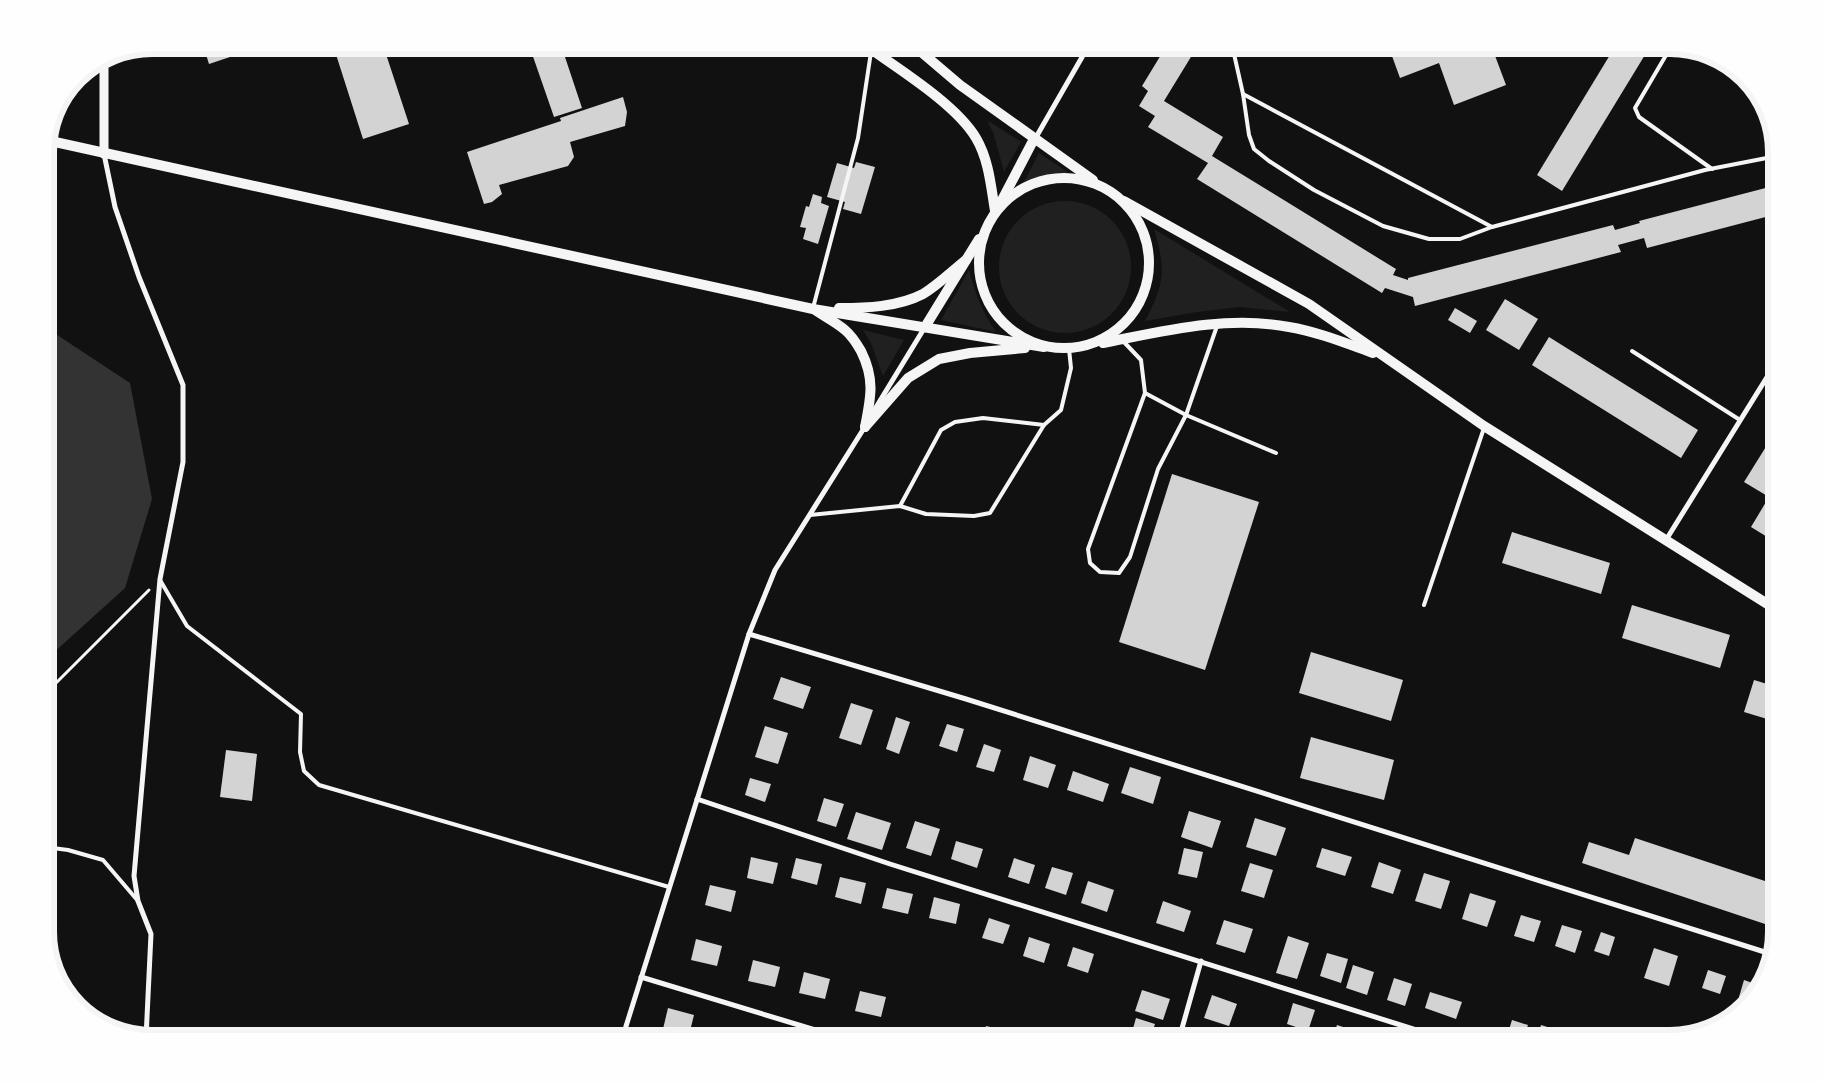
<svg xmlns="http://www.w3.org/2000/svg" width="1822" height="1084" viewBox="0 0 1822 1084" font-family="'Nunito Sans',sans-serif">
<rect width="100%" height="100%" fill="#111"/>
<!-- green -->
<g fill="#202020">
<path d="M 987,120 L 1021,142 L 1004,172 L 994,135 Z"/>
<path d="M 1039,153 L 1069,173 L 1039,178 L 1023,184 Z"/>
<circle cx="1065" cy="267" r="66"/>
<path d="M 1154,229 L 1290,312 L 1239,307 L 1197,312 L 1145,321 C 1165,283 1166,270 1154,229 Z"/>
<path d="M 969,270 C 975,292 982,312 996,332 L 941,320 Z"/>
<path d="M 863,330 L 904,340 L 883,376 L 871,343 Z"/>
</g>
<!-- water -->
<path fill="#333" d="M 45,327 L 130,383 L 152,499 L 125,588 L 51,655 L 45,656 Z"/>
<!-- building -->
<g fill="#d3d3d3">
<path d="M 203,45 L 229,45 L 233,56 L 209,64 Z"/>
<path d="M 333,45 L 383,45 L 409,124 L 363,139 Z"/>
<path d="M 529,45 L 561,45 L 582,108 L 554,117 Z"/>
<path d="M 1167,45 L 1195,45 L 1197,47 L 1164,101 L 1223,137 L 1212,156 L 1396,269 L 1393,275 L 1408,280 L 1408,278 L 1613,225 L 1615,230 L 1640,223 L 1639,221 L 1777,185 L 1777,214 L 1647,248 L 1644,238 L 1618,245 L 1621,252 L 1415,306 L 1413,297 L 1385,288 L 1382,293 L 1197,179 L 1208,163 L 1148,127 L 1155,116 L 1139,106 L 1148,91 L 1142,86 Z"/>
<path d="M 1388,45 L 1457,45 L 1461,54 L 1485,45 L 1491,45 L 1506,85 L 1454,105 L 1439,63 L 1400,78 Z"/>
<path d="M 1616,45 L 1651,45 L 1562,191 L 1537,175 Z"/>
<path d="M 623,97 L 627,112 L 625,126 L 570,142 L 574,157 L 568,166 L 499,185 L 502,194 L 492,202 L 484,204 L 467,152 L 561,121 L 560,118 Z"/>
<path d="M 856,162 L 875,167 L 861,214 L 843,209 L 845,202 L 827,197 L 837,163 L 854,168 Z"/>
<path d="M 813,194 L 822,197 L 821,203 L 829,206 L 818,244 L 803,239 L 806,228 L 800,227 L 806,206 L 809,207 Z"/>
<path d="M 1505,299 L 1538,319 L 1519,350 L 1486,330 Z"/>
<path d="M 1455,308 L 1477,321 L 1470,333 L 1448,320 Z"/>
<path d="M 1549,337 L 1698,430 L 1681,458 L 1532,365 Z"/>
<path d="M 1777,429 L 1777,484 L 1769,497 L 1744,482 Z"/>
<path d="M 1172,474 L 1259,502 L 1205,670 L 1119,642 Z"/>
<path d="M 1769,497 L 1777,503 L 1777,543 L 1751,527 Z"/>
<path d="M 1512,532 L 1610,563 L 1601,594 L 1502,563 Z"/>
<path d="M 1632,605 L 1730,635 L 1720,668 L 1622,638 Z"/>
<path d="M 1311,652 L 1403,680 L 1391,721 L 1299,693 Z"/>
<path d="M 781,677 L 811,687 L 803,709 L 773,699 Z"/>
<path d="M 1754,680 L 1777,687 L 1777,722 L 1744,712 Z"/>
<path d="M 851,703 L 873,710 L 861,745 L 839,738 Z"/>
<path d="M 896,717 L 910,722 L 899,754 L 886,749 Z"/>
<path d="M 947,724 L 964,729 L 957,752 L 939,746 Z"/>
<path d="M 765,726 L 788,733 L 778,764 L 755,757 Z"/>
<path d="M 1311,737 L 1394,760 L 1384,800 L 1300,778 Z"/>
<path d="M 984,744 L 1001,750 L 994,772 L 976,767 Z"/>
<path d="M 226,750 L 257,754 L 252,801 L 220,797 Z"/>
<path d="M 1030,756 L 1056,765 L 1048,788 L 1023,780 Z"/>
<path d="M 1130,767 L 1161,777 L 1153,804 L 1121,793 Z"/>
<path d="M 1073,771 L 1109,784 L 1103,802 L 1067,790 Z"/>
<path d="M 750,778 L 771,784 L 765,802 L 745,795 Z"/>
<path d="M 824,798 L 844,804 L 836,827 L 817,821 Z"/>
<path d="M 1189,811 L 1221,821 L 1212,848 L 1181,837 Z"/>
<path d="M 856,812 L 891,823 L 882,850 L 847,839 Z"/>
<path d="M 1255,818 L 1286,828 L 1276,856 L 1246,847 Z"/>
<path d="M 915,821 L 940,829 L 931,856 L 906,848 Z"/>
<path d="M 1635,838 L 1777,885 L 1777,928 L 1582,863 L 1589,842 L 1629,855 Z"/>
<path d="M 956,841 L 983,849 L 977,868 L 951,859 Z"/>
<path d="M 1184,848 L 1203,852 L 1197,878 L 1178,874 Z"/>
<path d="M 1322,848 L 1352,857 L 1345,876 L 1316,867 Z"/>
<path d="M 751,857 L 778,863 L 773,884 L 747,878 Z"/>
<path d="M 796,858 L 822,864 L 817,885 L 791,878 Z"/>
<path d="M 1014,858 L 1035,865 L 1029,884 L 1008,877 Z"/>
<path d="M 1379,862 L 1401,870 L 1393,894 L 1371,887 Z"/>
<path d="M 1250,863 L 1273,870 L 1264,898 L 1241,891 Z"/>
<path d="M 1052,867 L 1073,873 L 1066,895 L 1045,888 Z"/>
<path d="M 1424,873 L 1450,881 L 1441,909 L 1415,901 Z"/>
<path d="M 840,877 L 866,883 L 861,904 L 835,897 Z"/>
<path d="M 1088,881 L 1114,890 L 1107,912 L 1081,903 Z"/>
<path d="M 710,885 L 736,891 L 731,912 L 705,905 Z"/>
<path d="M 887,888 L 913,894 L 908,914 L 882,908 Z"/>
<path d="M 1470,893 L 1496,901 L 1487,927 L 1462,919 Z"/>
<path d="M 934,897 L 960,904 L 956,924 L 929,918 Z"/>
<path d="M 1163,901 L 1191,911 L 1184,932 L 1156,923 Z"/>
<path d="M 1521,915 L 1541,921 L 1534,942 L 1514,936 Z"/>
<path d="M 989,918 L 1010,925 L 1003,944 L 982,938 Z"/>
<path d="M 1224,920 L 1253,929 L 1245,953 L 1216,944 Z"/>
<path d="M 1562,925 L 1582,931 L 1575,953 L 1555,946 Z"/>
<path d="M 1601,932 L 1615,937 L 1609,956 L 1594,951 Z"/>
<path d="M 1288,936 L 1309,943 L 1297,979 L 1276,973 Z"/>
<path d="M 1029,937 L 1050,944 L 1044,963 L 1023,956 Z"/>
<path d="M 696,939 L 722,946 L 717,966 L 691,960 Z"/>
<path d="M 1073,947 L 1094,954 L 1088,973 L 1067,966 Z"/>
<path d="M 1654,948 L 1678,956 L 1669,986 L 1644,978 Z"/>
<path d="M 1327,953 L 1348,959 L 1341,983 L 1320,976 Z"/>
<path d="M 753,960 L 780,967 L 775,987 L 748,981 Z"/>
<path d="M 1353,965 L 1374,972 L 1367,995 L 1346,988 Z"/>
<path d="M 1708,970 L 1726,976 L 1720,994 L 1702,988 Z"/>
<path d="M 804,972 L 830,979 L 825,999 L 799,993 Z"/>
<path d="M 1394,978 L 1412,984 L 1405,1006 L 1387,1000 Z"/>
<path d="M 1744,980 L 1758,985 L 1755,994 L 1748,1000 L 1739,997 Z"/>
<path d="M 1142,990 L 1170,999 L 1163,1020 L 1135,1011 Z"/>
<path d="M 860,991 L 886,997 L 881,1017 L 855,1011 Z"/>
<path d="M 1430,992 L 1462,1002 L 1456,1019 L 1425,1008 Z"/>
<path d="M 1212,995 L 1237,1004 L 1229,1026 L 1204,1018 Z"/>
<path d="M 1293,1003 L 1315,1010 L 1308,1031 L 1287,1024 Z"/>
<path d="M 668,1008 L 694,1015 L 689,1035 L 663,1029 Z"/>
<path d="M 1136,1018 L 1155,1024 L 1150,1039 L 1130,1039 Z"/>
<path d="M 1512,1020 L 1528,1025 L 1523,1039 L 1506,1039 Z"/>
<path d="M 1337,1025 L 1358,1032 L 1356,1039 L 1332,1039 Z"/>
<path d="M 1541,1025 L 1560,1031 L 1558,1039 L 1537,1039 Z"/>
<path d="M 986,1026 L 1013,1032 L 1011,1039 L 983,1039 Z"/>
<path d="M 796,1032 L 816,1039 L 793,1039 Z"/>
</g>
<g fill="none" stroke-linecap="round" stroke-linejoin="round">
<!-- path -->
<path stroke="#f5f5f5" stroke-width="3" d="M 45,694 L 149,590"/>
<!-- service -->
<g stroke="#f5f5f5" stroke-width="4">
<path d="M 1232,45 L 1243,94 L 1249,135 L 1254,149 L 1269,161 L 1314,190 L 1383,226 L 1429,239 L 1460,239 L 1492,227 L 1705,170 L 1777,156"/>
<path d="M 1672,45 L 1635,108 L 1639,117 L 1712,169"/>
<path d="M 1243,94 L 1492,227"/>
<path d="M 813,308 L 858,138 L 871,52"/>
<path d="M 1123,341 L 1141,360 L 1145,393 L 1088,549 L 1090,563 L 1100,572 L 1119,573 L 1130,557 L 1158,469 L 1186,415 L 1217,326"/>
<path d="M 1632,351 L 1740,420"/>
<path d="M 1145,393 L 1186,415 L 1276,453"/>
<path d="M 900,506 L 941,430 L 955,422 L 983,418 L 1044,425"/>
<path d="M 810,515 L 900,506 L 926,514 L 974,516 L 990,513 L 1044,425 L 1061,410 L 1071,368 L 1069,349"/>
<path d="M 160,580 L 187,626 L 301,714 L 300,752 L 304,771 L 319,785 L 669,887"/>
<path d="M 1424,605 L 1484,428"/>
<path d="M 45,847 L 68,850 L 103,860 L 138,901"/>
</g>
<!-- minor -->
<g stroke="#f5f5f5" stroke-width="5">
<path d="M 1035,139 L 1089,45"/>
<path d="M 104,154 L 115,207 L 139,277 L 183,385 L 183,462 L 160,579 L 134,876 L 138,901 L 151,934 L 146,1038"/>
<path d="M 875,409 L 925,327"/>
<path d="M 1666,540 L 1777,361"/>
<path d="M 749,634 L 966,699 L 1771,954"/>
<path d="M 697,799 L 890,864 L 1445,1039"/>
<path d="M 641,977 L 845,1039"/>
<path d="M 622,1039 L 749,634 L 775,570 L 866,425"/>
<path d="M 1179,1039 L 1201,961"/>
</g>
<!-- tertiary -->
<path stroke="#f5f5f5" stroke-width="9" d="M 104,154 L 104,57"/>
<!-- secondary -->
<g stroke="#f5f5f5" stroke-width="10">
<path d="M 865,45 C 897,68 956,104 976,138 C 989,160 991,187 995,211"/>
<path d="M 913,45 L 960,85 L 1093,180"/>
<path d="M 46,140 L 813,309 L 1044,347"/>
<circle cx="1064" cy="263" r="85"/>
<path d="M 1124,201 L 1309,304 L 1484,426 L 1777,610"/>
<path d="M 1001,202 L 1034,139"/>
<path d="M 839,308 C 866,308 898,307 923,294 C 938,285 952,271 966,260"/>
<path d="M 815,310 C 825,317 836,322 845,330 C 851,335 857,344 861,351 C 875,379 871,397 865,427"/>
<path d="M 925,327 L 979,239"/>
<path d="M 1103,343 C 1164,331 1227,315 1289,327 C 1318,332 1345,343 1373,353"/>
<path d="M 865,427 L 908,378 L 939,359 L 970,353 L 1025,348"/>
</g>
</g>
<!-- crop -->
<path d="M0 0H1822V1084H0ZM152 54H1670A98 98 0 0 1 1768 152V932A98 98 0 0 1 1670 1030H152A98 98 0 0 1 54 932V152A98 98 0 0 1 152 54Z" fill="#fefefe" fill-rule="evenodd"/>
<path fill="none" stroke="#f5f5f5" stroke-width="6" d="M152 54H1670A98 98 0 0 1 1768 152V932A98 98 0 0 1 1670 1030H152A98 98 0 0 1 54 932V152A98 98 0 0 1 152 54Z"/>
</svg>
